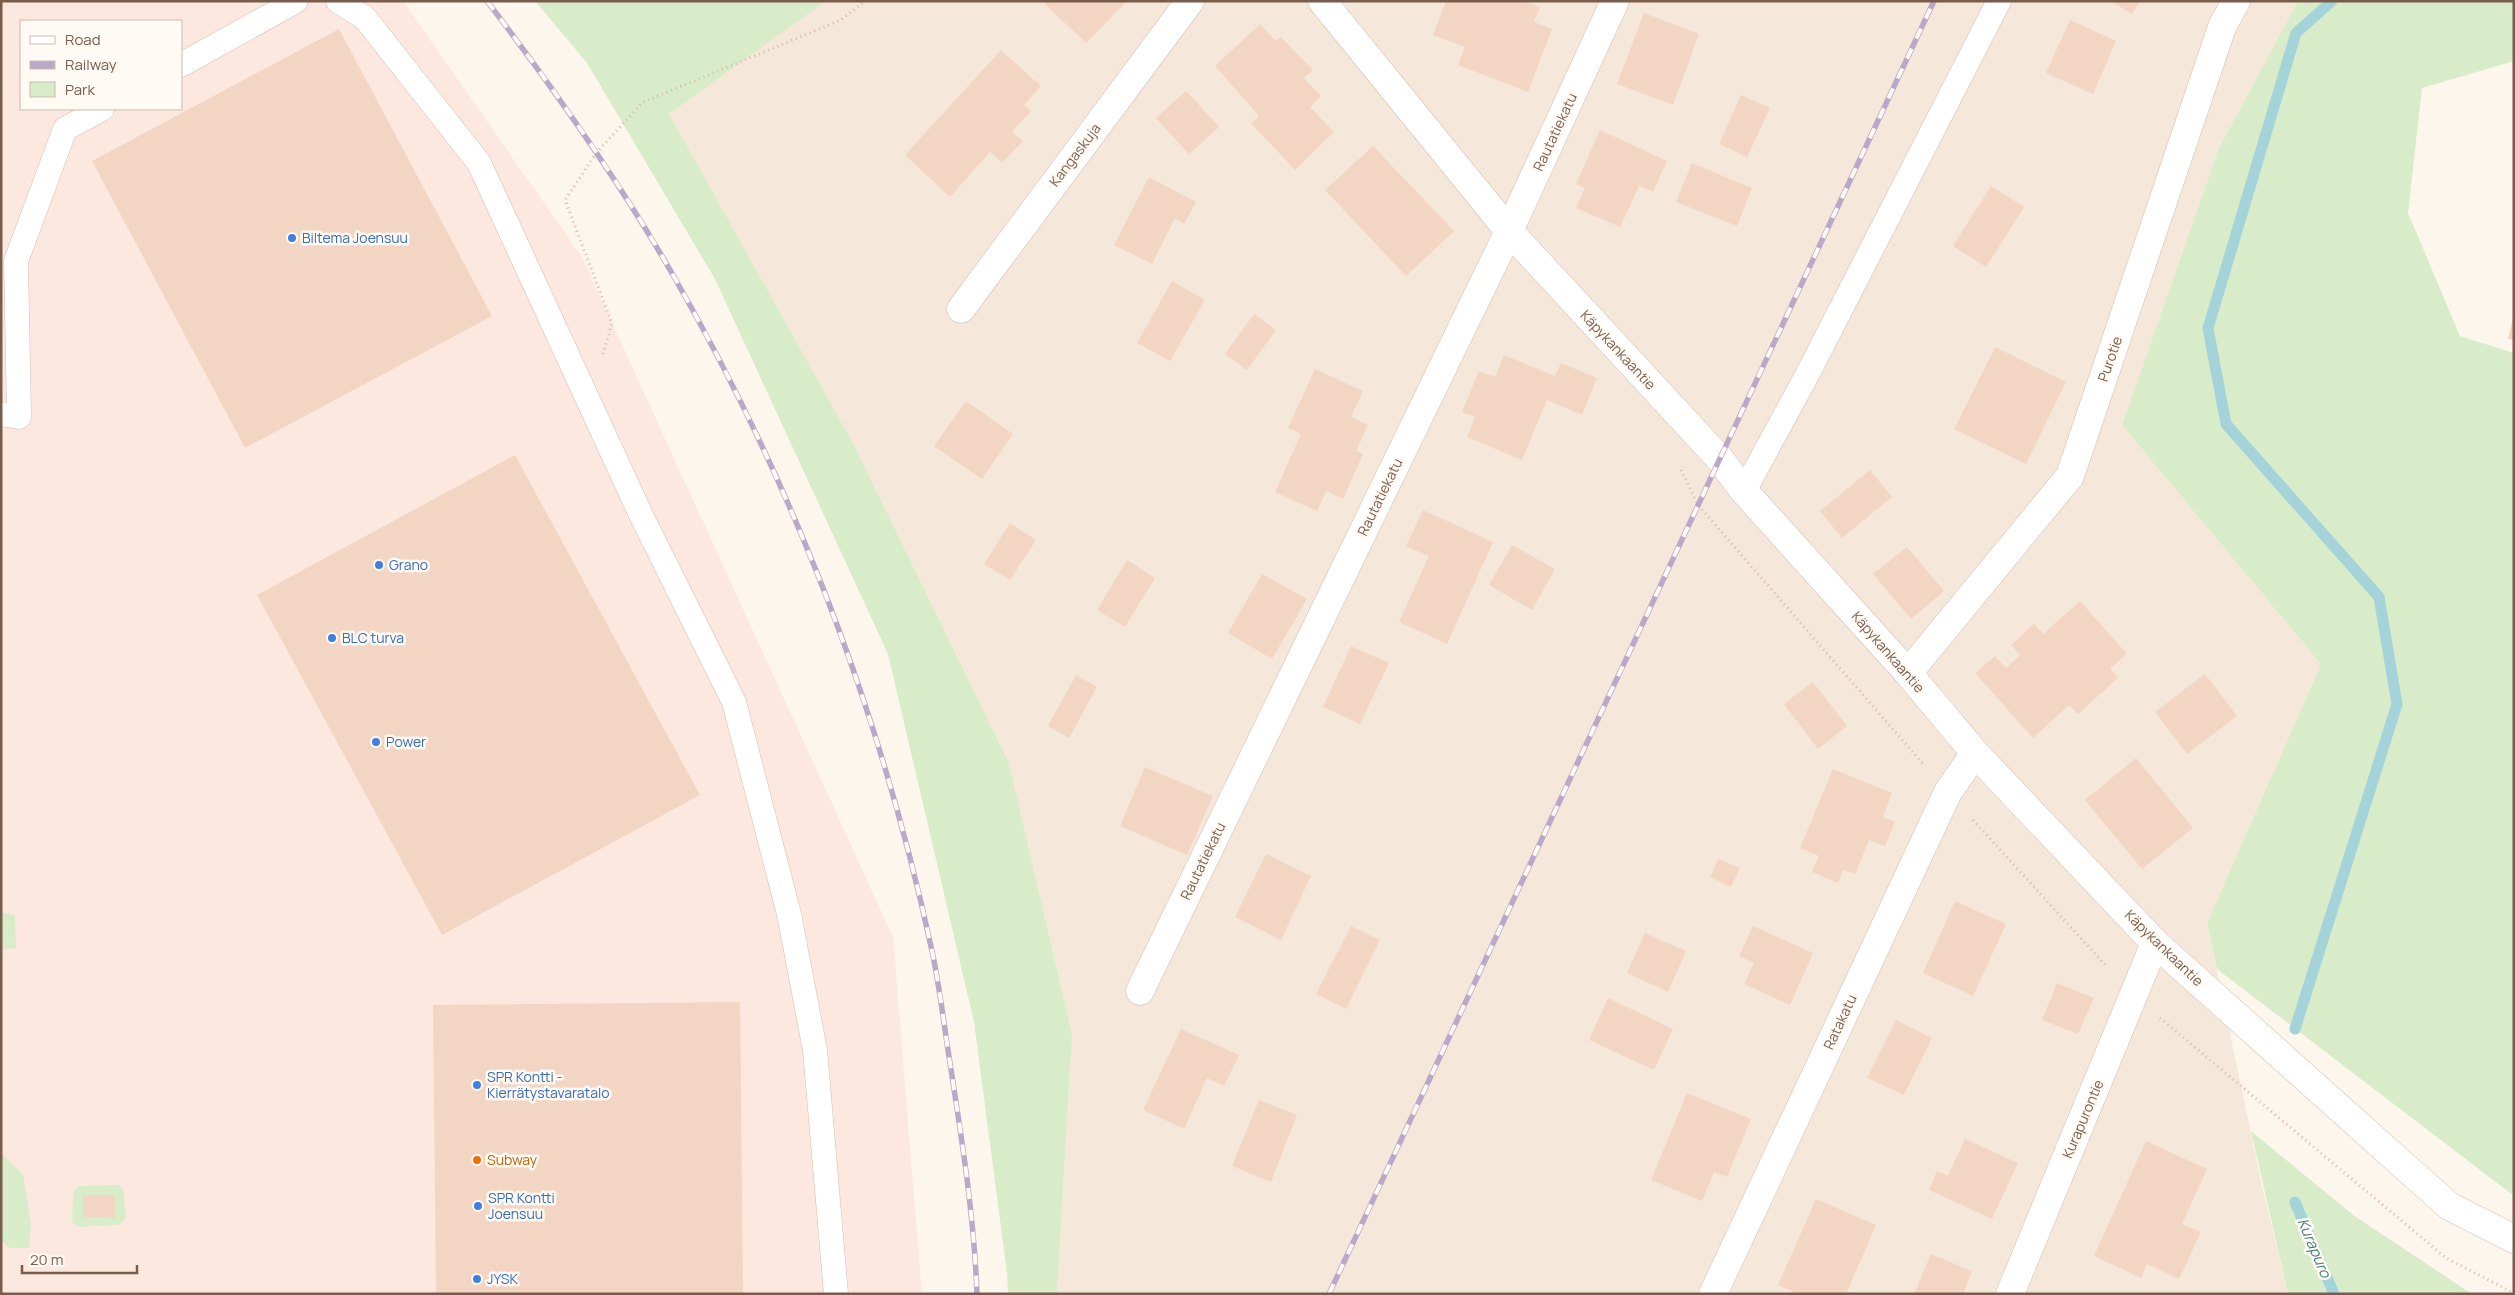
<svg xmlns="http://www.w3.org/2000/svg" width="2515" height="1295" viewBox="0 0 2515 1295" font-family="Manrope,sans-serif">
<rect width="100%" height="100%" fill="#fdf6ec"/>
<!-- residential -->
<path fill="#f5e8da" d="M 826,1 L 2298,1 L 2219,148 L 2122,425 L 2321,664 L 2207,923 L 2262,1186 L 2288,1294 L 1057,1294 L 1072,1034 L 1009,763 L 854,445 L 668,114 Z"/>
<!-- commercial -->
<path fill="#fde8e0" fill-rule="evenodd" d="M 1,1 L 403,1 L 582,257 L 893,937 L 922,1294 L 1,1294 ZM 21,21 L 181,21 L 181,109 L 21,109 Z"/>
<!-- green -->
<g fill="#d8ecc9">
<path d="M 535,1 L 826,1 L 669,114 L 854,445 L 1009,763 L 1072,1034 L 1057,1294 L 1008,1294 L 1007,1273 L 974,1022 L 888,654 L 715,279 L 587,63 Z"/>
<path d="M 2298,1 L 2514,1 L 2514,61 L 2422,88 L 2408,213 L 2460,336 L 2514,353 L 2514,1196 L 2217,969 L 2207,923 L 2321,664 L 2122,425 L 2219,148 Z"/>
<path d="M 1,912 L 15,915 L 16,948 L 1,950 Z"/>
<path d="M 2251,1131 L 2353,1215 L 2472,1294 L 2288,1294 Z"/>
<path d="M 1,1153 L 23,1175 L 31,1224 L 29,1248 L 10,1248 L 1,1241 Z"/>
<path d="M 118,1185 L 123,1188 L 126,1218 L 119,1225 L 78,1227 L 72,1222 L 73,1194 L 78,1186 Z"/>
</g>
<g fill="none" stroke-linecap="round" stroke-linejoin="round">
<!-- stream -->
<g stroke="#a5d3da" stroke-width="11">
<path d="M 2295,1029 L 2397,704 L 2379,597 L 2226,424 L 2208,328 L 2296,33 L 2332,1"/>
<path d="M 2295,1202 L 2334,1294"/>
</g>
</g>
<!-- building -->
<g fill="#f3d5c3">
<path d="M 1042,1 L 1127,1 L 1086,43 Z"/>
<path d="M 1446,1 L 1524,1 L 1540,7 L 1534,22 L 1552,29 L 1528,92 L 1458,65 L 1465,47 L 1433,35 Z"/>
<path d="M 2111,1 L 2140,1 L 2132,14 Z"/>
<path d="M 1644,13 L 1699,34 L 1673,105 L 1617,84 Z"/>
<path d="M 2070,20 L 2116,41 L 2093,94 L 2046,73 Z"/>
<path d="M 1260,24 L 1276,41 L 1281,37 L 1313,70 L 1304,78 L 1321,96 L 1310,107 L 1334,132 L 1295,170 L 1251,123 L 1259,116 L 1215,66 Z"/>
<path d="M 339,29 L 492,316 L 245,448 L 92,161 Z"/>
<path d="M 1001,50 L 1041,86 L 1024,105 L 1031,111 L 1012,132 L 1023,141 L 1002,163 L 990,152 L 950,197 L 905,155 Z"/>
<path d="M 1186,91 L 1219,127 L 1189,154 L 1156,118 Z"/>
<path d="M 1741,95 L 1770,108 L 1747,157 L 1719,144 Z"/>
<path d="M 1600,130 L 1667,161 L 1653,192 L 1639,186 L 1620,227 L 1576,208 L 1585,188 L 1576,184 Z"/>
<path d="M 1373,146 L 1454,231 L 1406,276 L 1325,190 Z"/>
<path d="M 1692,163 L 1752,188 L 1737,226 L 1676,202 Z"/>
<path d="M 1149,177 L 1196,202 L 1184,224 L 1175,218 L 1152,264 L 1114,245 Z"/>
<path d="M 1991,186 L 2024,207 L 1986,267 L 1953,246 Z"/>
<path d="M 1172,281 L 1205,300 L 1170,361 L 1137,343 Z"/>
<path d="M 1254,314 L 1276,330 L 1247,370 L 1225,354 Z"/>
<path d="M 2513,318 L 2514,318 L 2514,340 L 2508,339 Z"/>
<path d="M 1995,347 L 2066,382 L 2026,464 L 1954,429 Z"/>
<path d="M 1504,355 L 1555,376 L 1561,363 L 1597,378 L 1582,415 L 1547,400 L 1522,460 L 1467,437 L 1475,417 L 1462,412 L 1479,371 L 1495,377 Z"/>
<path d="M 1315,369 L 1363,391 L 1351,417 L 1368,425 L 1356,451 L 1363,454 L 1343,499 L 1326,491 L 1317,511 L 1275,492 L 1301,434 L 1288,428 Z"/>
<path d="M 966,401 L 1013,434 L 982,479 L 934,446 Z"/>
<path d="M 515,455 L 700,795 L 442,935 L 257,595 Z"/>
<path d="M 1870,470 L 1892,497 L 1842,538 L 1820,511 Z"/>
<path d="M 1423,510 L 1493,542 L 1447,644 L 1399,622 L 1429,556 L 1406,546 Z"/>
<path d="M 1010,523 L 1036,540 L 1010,580 L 984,564 Z"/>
<path d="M 1512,545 L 1555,569 L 1532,610 L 1489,585 Z"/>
<path d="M 1907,547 L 1944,591 L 1911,619 L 1873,574 Z"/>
<path d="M 1127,560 L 1155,578 L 1125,627 L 1097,610 Z"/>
<path d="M 1262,574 L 1307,599 L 1272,659 L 1228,633 Z"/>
<path d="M 2080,601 L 2127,654 L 2110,669 L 2118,678 L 2078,714 L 2069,705 L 2033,738 L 1975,673 L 1995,656 L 2006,668 L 2020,655 L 2011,645 L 2034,624 L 2043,634 Z"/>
<path d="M 1351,646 L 1389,663 L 1360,724 L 1323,707 Z"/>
<path d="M 2205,674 L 2237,716 L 2187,754 L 2155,712 Z"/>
<path d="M 1076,675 L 1097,687 L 1069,738 L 1048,726 Z"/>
<path d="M 1813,682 L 1847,726 L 1818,749 L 1784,704 Z"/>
<path d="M 2136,758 L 2193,828 L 2142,869 L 2085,800 Z"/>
<path d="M 1145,767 L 1213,796 L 1187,855 L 1120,826 Z"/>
<path d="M 1833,769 L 1892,793 L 1883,817 L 1895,822 L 1885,846 L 1869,840 L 1855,874 L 1843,870 L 1838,883 L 1812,872 L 1819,856 L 1800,848 Z"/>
<path d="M 1266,854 L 1311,876 L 1281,940 L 1235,917 Z"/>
<path d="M 1718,859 L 1740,868 L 1731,887 L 1710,877 Z"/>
<path d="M 1955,901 L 2006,924 L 1973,996 L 1923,973 Z"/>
<path d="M 1351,926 L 1380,940 L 1346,1009 L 1316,994 Z"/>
<path d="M 1753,926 L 1813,953 L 1790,1005 L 1744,984 L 1754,963 L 1739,956 Z"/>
<path d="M 1645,933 L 1686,951 L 1668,992 L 1627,973 Z"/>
<path d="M 2057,983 L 2094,998 L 2078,1034 L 2042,1020 Z"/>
<path d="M 1608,998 L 1673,1029 L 1654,1070 L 1589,1040 Z"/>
<path d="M 740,1002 L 743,1294 L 436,1294 L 433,1005 Z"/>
<path d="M 1896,1020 L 1932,1038 L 1904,1095 L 1867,1078 Z"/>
<path d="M 1181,1029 L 1239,1055 L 1224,1086 L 1207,1078 L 1184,1129 L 1143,1110 Z"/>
<path d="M 1687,1093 L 1751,1119 L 1727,1177 L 1714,1172 L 1702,1201 L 1651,1180 Z"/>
<path d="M 1259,1100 L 1297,1115 L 1271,1182 L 1232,1166 Z"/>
<path d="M 1965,1139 L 2018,1163 L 1992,1219 L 1929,1190 L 1937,1171 L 1948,1176 Z"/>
<path d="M 2146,1141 L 2207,1169 L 2182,1224 L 2201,1232 L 2179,1279 L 2147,1264 L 2141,1278 L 2094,1256 Z"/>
<path d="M 83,1195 L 115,1195 L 115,1218 L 83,1217 Z"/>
<path d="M 1816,1199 L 1876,1225 L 1846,1294 L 1798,1294 L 1778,1285 Z"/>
<path d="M 1931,1254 L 1972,1271 L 1963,1294 L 1914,1294 Z"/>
</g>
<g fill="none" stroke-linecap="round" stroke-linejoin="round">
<!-- lane casing -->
<g stroke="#d1beb0" stroke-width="25">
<g id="lane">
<path d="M 338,1 L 365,18 L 479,163 L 641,515 L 734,702 L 789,914 L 815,1050 L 836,1294"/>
<path d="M 181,65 L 296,1"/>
<path d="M 1,414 L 19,417 L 16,261 L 65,129 L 102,109"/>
<path d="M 1744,491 L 1806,377 L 1999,1"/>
</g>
</g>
<!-- street casing -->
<g stroke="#d1beb0" stroke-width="29">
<g id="street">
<path d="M 1322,1 L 1509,231 L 1719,458 L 1744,491 L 1908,673 L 1975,753 L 2155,943 L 2449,1206 L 2514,1239"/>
<path d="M 961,309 L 1190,1"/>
<path d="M 1908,673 L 2070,476 L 2222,27 L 2236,1"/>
<path d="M 1140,991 L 1509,231 L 1615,1"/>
<path d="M 1713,1294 L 1948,792 L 1975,753"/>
<path d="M 2010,1294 L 2155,943"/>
</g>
</g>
<!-- path -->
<g stroke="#d9b8a5" stroke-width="3" stroke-dasharray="1 4" stroke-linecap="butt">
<path d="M 603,354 L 612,323 L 565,200 L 597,152 L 643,102 L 841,20 L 865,1"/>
<path d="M 1681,470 L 1698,505 L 1924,765"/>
<path d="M 1973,820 L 2107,967"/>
<path d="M 2160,1018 L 2446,1258 L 2514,1293"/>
</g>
<!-- lane -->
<use href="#lane" stroke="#fff" stroke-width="24"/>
<!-- street -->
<use href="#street" stroke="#fff" stroke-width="28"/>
<!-- rail casing -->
<g stroke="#b9a8c9" stroke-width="5.5">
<g id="rail">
<path d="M 487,1 C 554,89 618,179 673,275 C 794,486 881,714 932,951 C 940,988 944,1026 950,1063 C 962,1140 974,1216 977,1294"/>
<path d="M 1329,1294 L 1934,1"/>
</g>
</g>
<!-- rail -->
<use href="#rail" stroke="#fffaf3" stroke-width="4" stroke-dasharray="11" stroke-linecap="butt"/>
</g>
<!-- markers -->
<g fill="#3f7fe0" stroke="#fffaf3" stroke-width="2">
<circle cx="292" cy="238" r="5"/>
<circle cx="379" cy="565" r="5"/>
<circle cx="332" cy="638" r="5"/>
<circle cx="376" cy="742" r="5"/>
<circle cx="477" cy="1085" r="5"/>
<circle cx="478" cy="1206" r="5"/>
<circle cx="477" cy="1279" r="5"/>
</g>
<circle fill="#e8710a" stroke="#fffaf3" stroke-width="2" cx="477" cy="1160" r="5"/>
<g text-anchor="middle" stroke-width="5" stroke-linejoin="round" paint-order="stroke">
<!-- street labels -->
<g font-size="14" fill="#7a5c4d" stroke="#fffaf3">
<text transform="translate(1555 132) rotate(-65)" y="5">Rautatiekatu</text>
<text transform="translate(1075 155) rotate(-53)" y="5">Kangaskuja</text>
<text transform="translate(1618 350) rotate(47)" y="5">Käpykankaantie</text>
<text transform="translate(2110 359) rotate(-71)" y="5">Purotie</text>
<text transform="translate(1380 497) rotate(-64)" y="5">Rautatiekatu</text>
<text transform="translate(1888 652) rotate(49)" y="5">Käpykankaantie</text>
<text transform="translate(1203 861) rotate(-64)" y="5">Rautatiekatu</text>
<text transform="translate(2164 948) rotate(44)" y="5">Käpykankaantie</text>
<text transform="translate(1840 1022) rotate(-65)" y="5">Ratakatu</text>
<text transform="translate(2083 1119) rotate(-67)" y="5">Kurapurontie</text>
</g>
<!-- shop labels -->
<g font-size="14" fill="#366cbe" stroke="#fffaf3" text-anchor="start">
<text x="302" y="243">Biltema Joensuu</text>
<text x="389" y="570">Grano</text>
<text x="342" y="643">BLC turva</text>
<text x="386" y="747">Power</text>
<text x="487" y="1082">SPR Kontti -<tspan x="487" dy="16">Kierrätystavaratalo</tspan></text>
<text x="488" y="1203">SPR Kontti<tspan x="488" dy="16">Joensuu</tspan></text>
<text x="487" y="1284">JYSK</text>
</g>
<!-- food labels -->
<g font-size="14" fill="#c56008" stroke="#fffaf3" text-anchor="start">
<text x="487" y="1165">Subway</text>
</g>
<!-- water labels -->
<g font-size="15" font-style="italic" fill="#437c86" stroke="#fffaf3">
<text transform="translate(2314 1248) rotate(67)" y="5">Kurapuro</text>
</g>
</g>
<!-- border -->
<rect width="2515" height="1295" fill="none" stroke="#7a5c4d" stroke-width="5"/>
<!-- legend -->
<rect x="20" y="20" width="162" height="90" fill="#fffaf3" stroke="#cabbb1"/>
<rect x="30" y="36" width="25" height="8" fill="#ffffff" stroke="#cabbb1"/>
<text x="65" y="45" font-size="15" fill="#7a5c4d">Road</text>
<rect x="30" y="61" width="25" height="8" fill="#b9a8c9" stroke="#cabbb1"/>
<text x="65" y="70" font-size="15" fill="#7a5c4d">Railway</text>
<rect x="30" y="82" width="25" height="15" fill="#d8ecc9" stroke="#cabbb1"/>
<text x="65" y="95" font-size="15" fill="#7a5c4d">Park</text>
<!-- scale -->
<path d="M22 1265v8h115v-8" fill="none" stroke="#7a5c4d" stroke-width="2.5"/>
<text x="30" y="1265" font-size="15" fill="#7a5c4d" stroke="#fffaf3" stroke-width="4" paint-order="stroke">20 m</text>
</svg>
